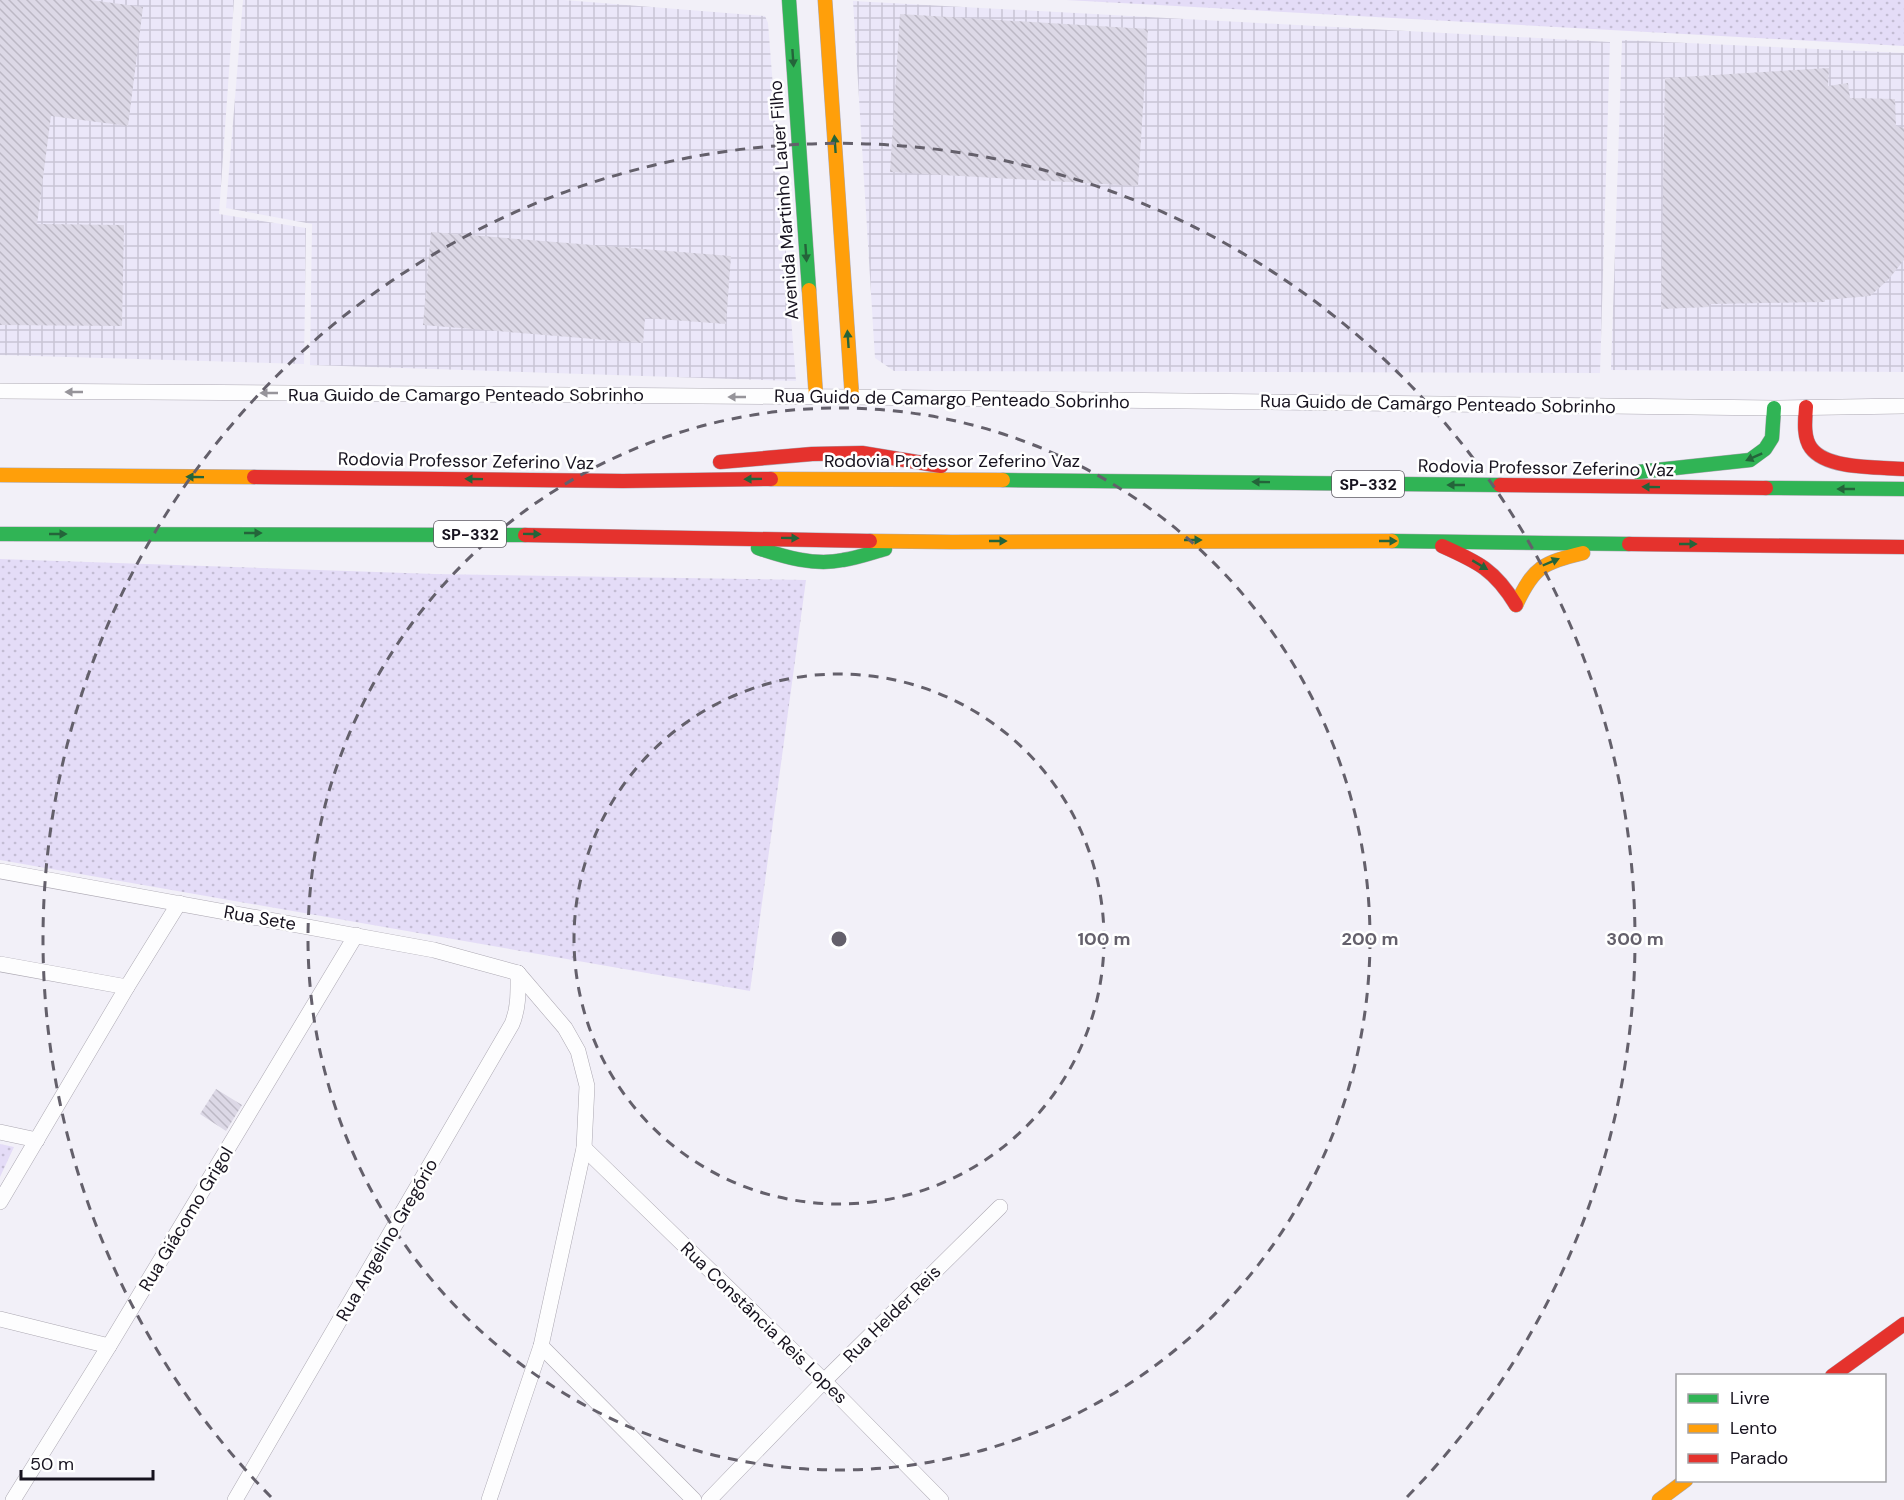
<svg xmlns="http://www.w3.org/2000/svg" width="1904" height="1500" viewBox="0 0 1904 1500" font-family="'DM Sans',sans-serif">
<defs>
<pattern id="industrial-grid" width="8" height="8" patternUnits="userSpaceOnUse" patternTransform="scale(1.5)"><rect width="8" height="8" fill="#ebe7f9"/><path d="M0 4h8M4 0v8" fill="none" stroke="#c9c5d5"/></pattern>
<pattern id="park-dots" width="8" height="8" patternUnits="userSpaceOnUse" patternTransform="scale(1.5)"><rect width="8" height="8" fill="#e4dcf7"/><path d="M2 2h.1M6 6h.1" fill="none" stroke="#c3bcd3" stroke-width="1.8" stroke-linecap="round"/></pattern>
<pattern id="building-back-hatch" width="6" height="6" patternUnits="userSpaceOnUse" patternTransform="scale(1.5)"><rect width="6" height="6" fill="#dcd8e6"/><path d="M-1 5l2 2M0 0l6 6M5-1l2 2" fill="none" stroke="#bcb8c5"/></pattern>
</defs>
<rect width="100%" height="100%" fill="#f2f0f8"/>
<!-- industrial -->
<g fill="url(#industrial-grid)">
<path d="M 0,0 L 234,0 L 219,214 L 306,228 L 304,364 L 0,355 Z"/>
<path d="M 243,0 L 564,0 L 765,16 L 768,23 L 796,381 L 310,365 L 312,224 L 226,208 Z"/>
<path d="M 853,1 L 1610,42 L 1600,373 L 894,371 L 875,358 Z"/>
<path d="M 1622,40 L 1904,53 L 1904,372 L 1611,370 Z"/>
</g>
<!-- park -->
<g fill="url(#park-dots)">
<path d="M 1066,0 L 1904,0 L 1904,46 Z"/>
<path d="M 0,559 L 434,574 L 806,580 L 750,991 L 0,860 Z"/>
<path d="M 0,1144 L 14,1147 L 0,1177 Z"/>
</g>
<!-- building -->
<g fill="url(#building-back-hatch)">
<path d="M 0,0 L 90,0 L 143,7 L 128,126 L 51,116 L 37,224 L 124,225 L 122,326 L 0,325 Z"/>
<path d="M 900,14 L 1148,29 L 1138,186 L 890,172 Z"/>
<path d="M 1829,68 L 1828,86 L 1848,83 L 1850,98 L 1895,99 L 1896,126 L 1904,128 L 1904,260 L 1888,280 L 1870,296 L 1825,300 L 1825,302 L 1709,304 L 1709,307 L 1661,309 L 1665,78 Z"/>
<path d="M 431,232 L 731,256 L 726,324 L 645,318 L 643,343 L 423,325 Z"/>
<path d="M 216,1089 L 242,1105 L 226,1131 L 200,1114 Z"/>
</g>
<g fill="none" stroke-linecap="round" stroke-linejoin="round">
<!-- street casing -->
<g stroke="#aca8b2" stroke-width="16">
<g id="street">
<path d="M 0,391 L 852,397 L 1774,408 L 1904,406"/>
<path d="M 0,871 L 434,950 L 518,973"/>
<path d="M 0,964 L 127,987"/>
<path d="M 0,1132 L 37,1140"/>
<path d="M 584,1148 L 824,1381 L 941,1500"/>
<path d="M 0,1202 L 127,987 L 179,903"/>
<path d="M 0,1319 L 109,1346"/>
<path d="M 541,1346 L 694,1500"/>
<path d="M 13,1500 L 109,1346 L 356,935"/>
<path d="M 235,1500 L 512,1024 C 519,1007 518,991 518,973"/>
<path d="M 489,1500 L 541,1346 L 584,1148 L 587,1086 L 578,1051 L 565,1028 L 518,973"/>
<path d="M 709,1500 L 824,1381 L 1000,1207"/>
</g>
</g>
<!-- fast casing -->
<g stroke="#aca8b2" stroke-width="15">
<g id="fast">
<path d="M 789,0 L 809,290"/>
<path d="M 1638,472 L 1750,460 L 1765,449 L 1772,438 L 1774,408"/>
<path d="M 1003,480 L 1500,485"/>
<path d="M 1766,488 L 1904,489"/>
<path d="M 0,534 L 525,535"/>
<path d="M 1392,541 L 1629,544"/>
<path d="M 758,548 C 785,557 814,566 843,560 C 857,558 871,553 885,549"/>
</g>
</g>
<!-- slow casing -->
<g stroke="#aca8b2" stroke-width="15">
<g id="slow">
<path d="M 825,0 L 852,397"/>
<path d="M 809,290 L 816,397"/>
<path d="M 0,475 L 254,477"/>
<path d="M 771,479 L 1003,480"/>
<path d="M 870,541 L 952,542 L 1392,541"/>
<path d="M 1516,605 C 1534,566 1543,563 1583,553"/>
<path d="M 1659,1500 L 1686,1480"/>
</g>
</g>
<!-- jam casing -->
<g stroke="#aca8b2" stroke-width="15">
<g id="jam">
<path d="M 1806,407 C 1805,420 1803,437 1811,448 C 1827,470 1880,467 1904,469"/>
<path d="M 720,462 L 812,454 L 862,453 L 941,466"/>
<path d="M 254,477 L 623,481 L 771,479"/>
<path d="M 1500,485 L 1766,488"/>
<path d="M 525,535 L 870,541"/>
<path d="M 1629,544 L 1904,547"/>
<path d="M 1442,546 C 1478,562 1495,570 1516,605"/>
<path d="M 1832,1376 L 1904,1324"/>
</g>
</g>
<!-- street -->
<use href="#street" stroke="#fdfdfe" stroke-width="15"/>
<!-- fast -->
<use href="#fast" stroke="#30b455" stroke-width="14"/>
<!-- slow -->
<use href="#slow" stroke="#ff9f0a" stroke-width="14"/>
<!-- jam -->
<use href="#jam" stroke="#e5322d" stroke-width="14"/>
</g>
<!-- one-way arrows -->
<defs><path id="oneway-solid" d="M-6-.8H1V-3.2L6.5 0L1 3.2V.8H-6Z" transform="scale(1.5)"/></defs>
<g fill="#24643a">
<use href="#oneway-solid" transform="translate(793 58) rotate(86)"/>
<use href="#oneway-solid" transform="translate(835 144) rotate(-94)"/>
<use href="#oneway-solid" transform="translate(806 253) rotate(86)"/>
<use href="#oneway-solid" transform="translate(848 339) rotate(-94)"/>
<use href="#oneway-solid" transform="translate(1754 457) rotate(156)"/>
<use href="#oneway-solid" transform="translate(195 477) rotate(-179)"/>
<use href="#oneway-solid" transform="translate(474 479) rotate(-179)"/>
<use href="#oneway-solid" transform="translate(753 479) rotate(179)"/>
<use href="#oneway-solid" transform="translate(1261 482) rotate(-179)"/>
<use href="#oneway-solid" transform="translate(1456 485) rotate(180)"/>
<use href="#oneway-solid" transform="translate(1651 487) rotate(-179)"/>
<use href="#oneway-solid" transform="translate(1846 489) rotate(180)"/>
<use href="#oneway-solid" transform="translate(253 533)"/>
<use href="#oneway-solid" transform="translate(58 534)"/>
<use href="#oneway-solid" transform="translate(532 534) rotate(1)"/>
<use href="#oneway-solid" transform="translate(790 538) rotate(1)"/>
<use href="#oneway-solid" transform="translate(1193 540)"/>
<use href="#oneway-solid" transform="translate(998 541)"/>
<use href="#oneway-solid" transform="translate(1388 541)"/>
<use href="#oneway-solid" transform="translate(1688 544)"/>
<use href="#oneway-solid" transform="translate(1551 562) rotate(-23)"/>
<use href="#oneway-solid" transform="translate(1480 565) rotate(31)"/>
</g>
<g fill="#96949a">
<use href="#oneway-solid" transform="translate(74 392) rotate(-180)"/>
<use href="#oneway-solid" transform="translate(269 393) rotate(-180)"/>
<use href="#oneway-solid" transform="translate(737 397) rotate(-180)"/>
</g>
<!-- distance rings -->
<g fill="none" stroke="#64606b" stroke-width="3" stroke-dasharray="10 8">
<circle cx="839" cy="939" r="265"/>
<circle cx="839" cy="939" r="531"/>
<path d="M271 1497A796 796 0 1 1 1407 1497"/>
</g>
<g text-anchor="middle" stroke-width="5" stroke-linejoin="round" paint-order="stroke">
<!-- shield labels -->
<g fill="#fff" stroke="#5d5a62" stroke-width="1.5">
<rect x="1332" y="471" width="72" height="26" rx="4.5"/>
<rect x="434" y="521" width="72" height="26" rx="4.5"/>
</g>
<g font-size="16" font-weight="bold" fill="#17131f">
<text x="1368" y="490">SP-332</text>
<text x="470" y="540">SP-332</text>
</g>
<!-- street labels -->
<g font-size="18" fill="#17131f" stroke="#fff">
<text transform="translate(784 200) rotate(-94)" y="6">Avenida Martinho Lauer Filho</text>
<text x="466" y="401">Rua Guido de Camargo Penteado Sobrinho</text>
<text transform="translate(952 399) rotate(1)" y="6">Rua Guido de Camargo Penteado Sobrinho</text>
<text transform="translate(1438 404) rotate(1)" y="6">Rua Guido de Camargo Penteado Sobrinho</text>
<text transform="translate(466 461) rotate(1)" y="6">Rodovia Professor Zeferino Vaz</text>
<text x="952" y="467">Rodovia Professor Zeferino Vaz</text>
<text transform="translate(1546 468) rotate(1)" y="6">Rodovia Professor Zeferino Vaz</text>
<text transform="translate(260 918) rotate(10)" y="6">Rua Sete</text>
<text transform="translate(186 1219) rotate(-59)" y="6">Rua Giácomo Grigol</text>
<text transform="translate(387 1240) rotate(-60)" y="6">Rua Angelino Gregório</text>
<text transform="translate(892 1314) rotate(-45)" y="6">Rua Helder Reis</text>
<text transform="translate(764 1323) rotate(44)" y="6">Rua Constância Reis Lopes</text>
</g>
</g>
<circle cx="839" cy="939" r="9" fill="#64606b" stroke="#fff" stroke-width="3"/>
<g font-size="18" text-anchor="middle" font-weight="bold" fill="#64606b" stroke="#fff" stroke-width="5" stroke-linejoin="round" paint-order="stroke">
<text x="1104" y="945">100 m</text>
<text x="1370" y="945">200 m</text>
<text x="1635" y="945">300 m</text>
</g>
<!-- legend -->
<rect x="1676" y="1374" width="210" height="108" fill="#ffffff" stroke="#a2a1a5" stroke-width="1.5"/>
<rect x="1688" y="1394" width="30" height="9" fill="#30b455" stroke="#a2a1a5" stroke-width="1.5"/>
<text x="1730" y="1404" font-size="18" fill="#17131f">Livre</text>
<rect x="1688" y="1424" width="30" height="9" fill="#ff9f0a" stroke="#a2a1a5" stroke-width="1.5"/>
<text x="1730" y="1434" font-size="18" fill="#17131f">Lento</text>
<rect x="1688" y="1454" width="30" height="9" fill="#e5322d" stroke="#a2a1a5" stroke-width="1.5"/>
<text x="1730" y="1464" font-size="18" fill="#17131f">Parado</text>
<!-- scale -->
<path d="M21 1470v9h132v-9" fill="none" stroke="#17131f" stroke-width="3"/>
<text x="30" y="1470" font-size="18" fill="#17131f" stroke="#ffffff" stroke-width="4.5" paint-order="stroke">50 m</text>
</svg>
